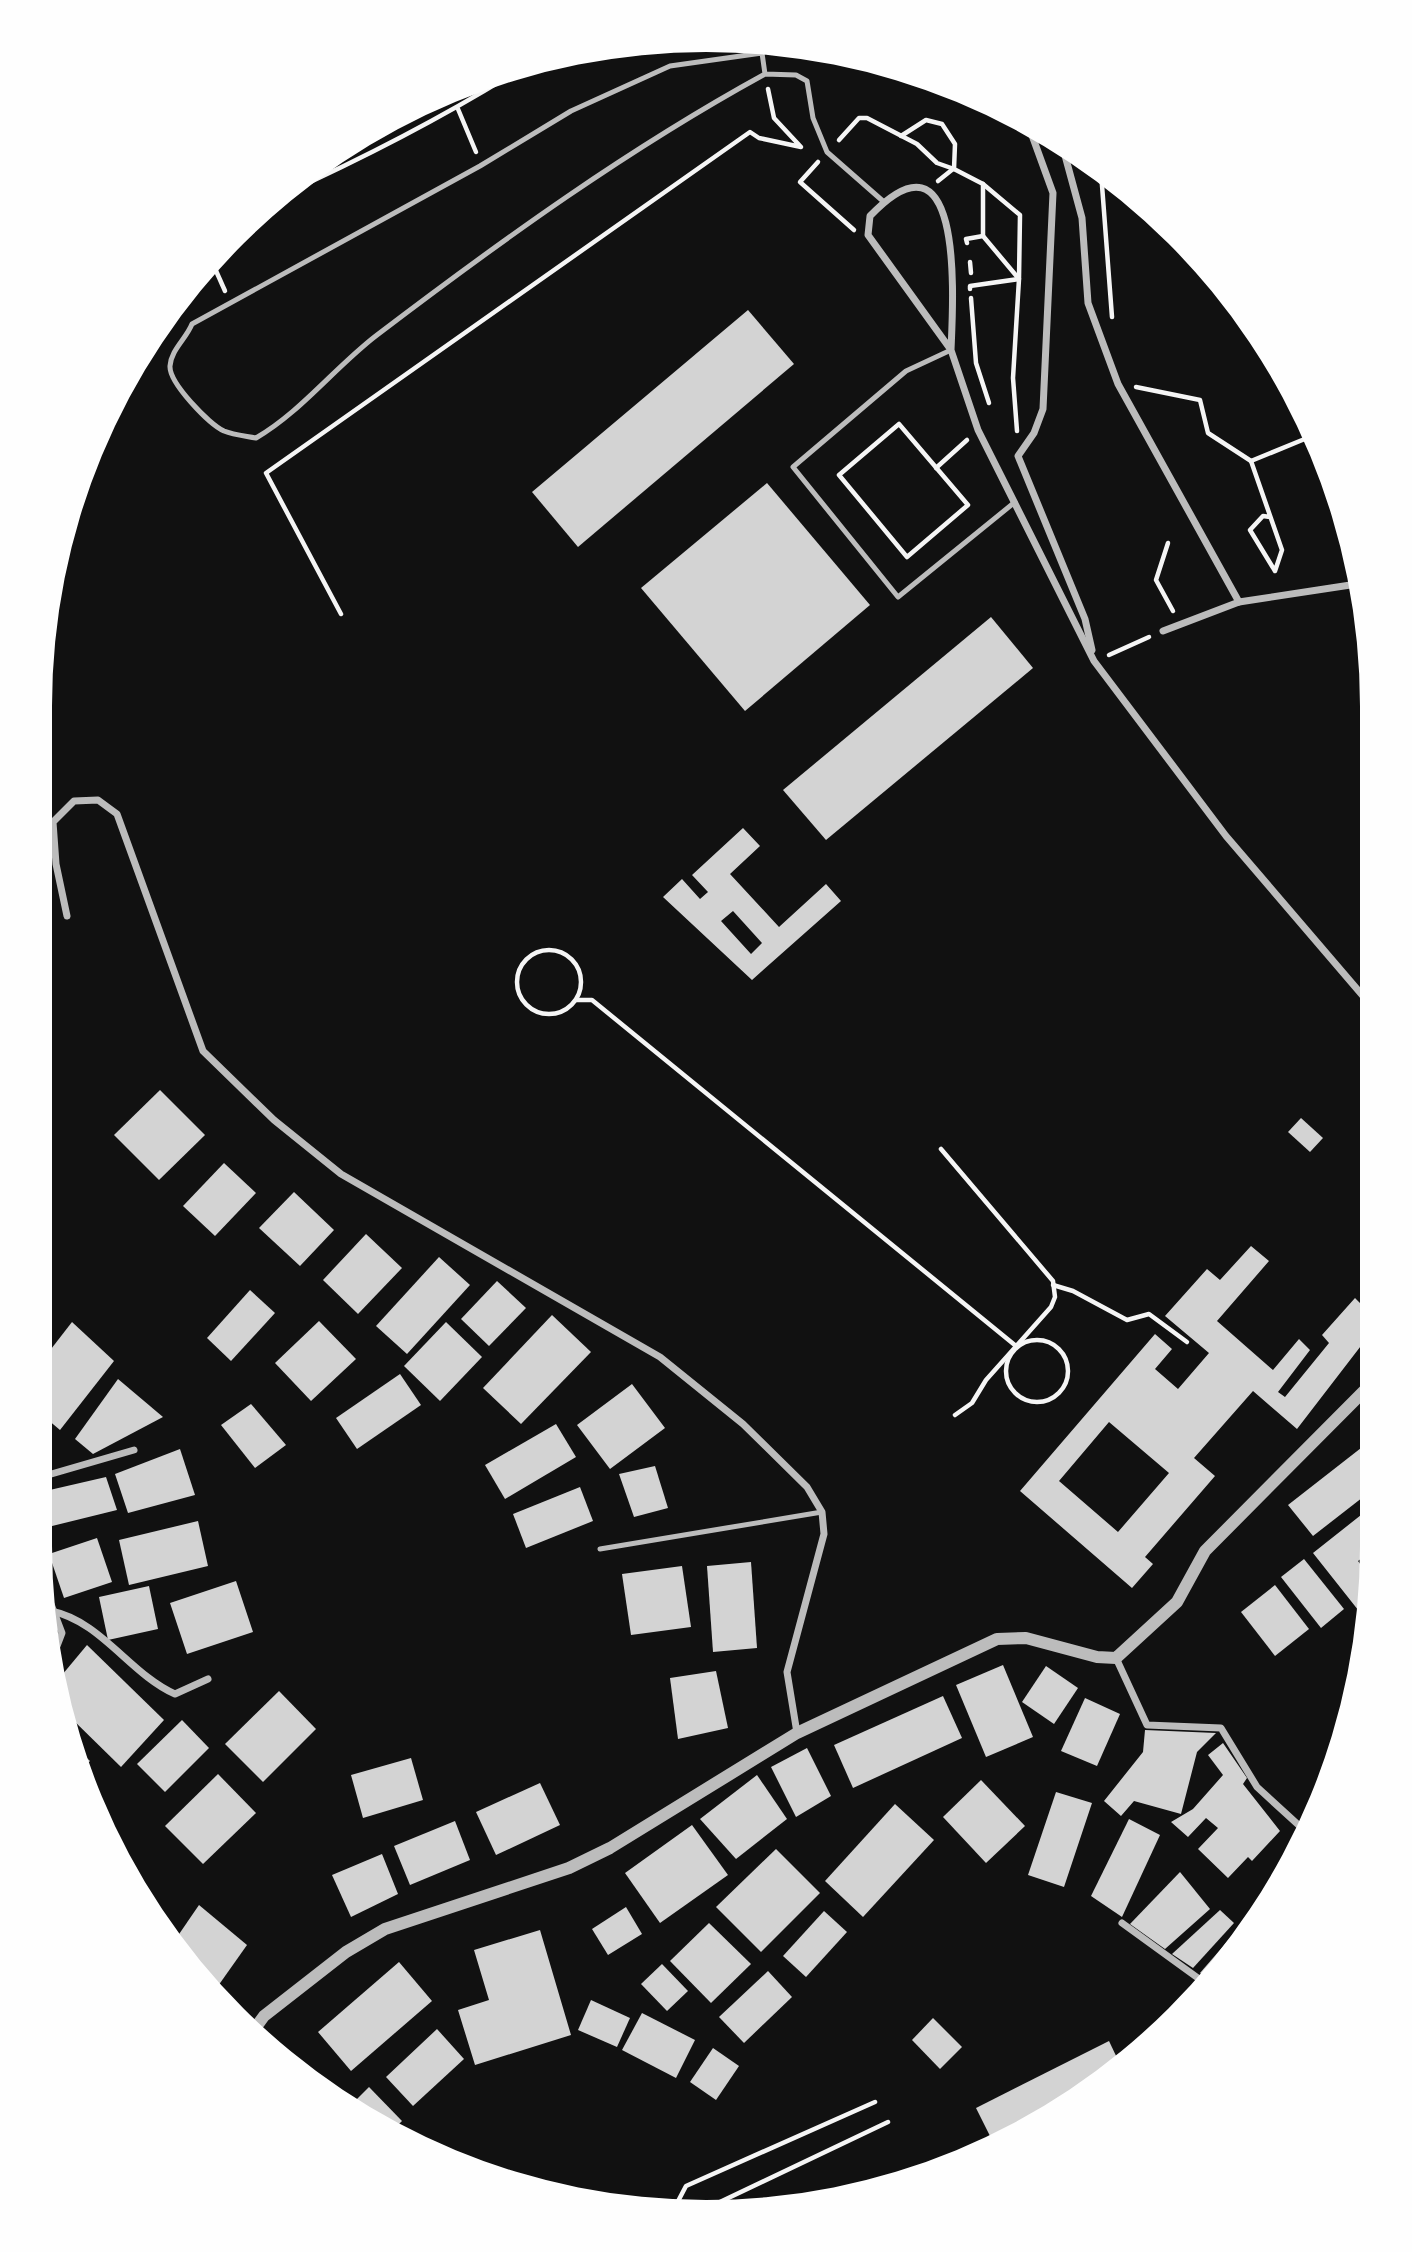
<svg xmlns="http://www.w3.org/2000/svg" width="1412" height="2252" viewBox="0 0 1412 2252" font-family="Georgia,serif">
<rect width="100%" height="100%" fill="#111"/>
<!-- building -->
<g fill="#d3d3d3" fill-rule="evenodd">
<path d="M 748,310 L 794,364 L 578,547 L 532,492 Z"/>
<path d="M 767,483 L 870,605 L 745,711 L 641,588 Z"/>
<path d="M 991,617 L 1033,668 L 826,840 L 783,790 Z"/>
<path d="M 743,828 L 760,846 L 730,874 L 779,927 L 826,884 L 841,901 L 752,980 L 663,897 L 682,879 L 700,899 L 708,892 L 692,875 ZM 733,911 L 762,943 L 751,954 L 721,921 Z"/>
<path d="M 160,1090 L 205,1135 L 159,1180 L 114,1135 Z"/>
<path d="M 1301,1118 L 1323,1138 L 1310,1152 L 1288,1132 Z"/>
<path d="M 224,1163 L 256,1193 L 215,1236 L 183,1206 Z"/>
<path d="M 294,1192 L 334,1230 L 300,1266 L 259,1228 Z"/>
<path d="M 366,1234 L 402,1268 L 358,1314 L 323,1280 Z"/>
<path d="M 1251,1246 L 1269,1261 L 1217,1321 L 1273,1370 L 1299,1339 L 1310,1350 L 1278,1392 L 1285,1397 L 1329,1343 L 1322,1335 L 1355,1298 L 1367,1310 L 1367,1338 L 1297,1429 L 1253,1391 L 1194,1458 L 1215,1476 L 1145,1557 L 1153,1564 L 1132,1588 L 1020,1491 L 1155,1334 L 1172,1349 L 1155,1369 L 1178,1389 L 1209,1353 L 1165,1316 L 1207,1269 L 1220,1280 ZM 1109,1422 L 1169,1473 L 1118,1532 L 1059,1481 Z"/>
<path d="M 439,1257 L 470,1285 L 407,1354 L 376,1326 Z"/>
<path d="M 497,1281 L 526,1308 L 489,1346 L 461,1319 Z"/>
<path d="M 250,1290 L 275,1313 L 231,1361 L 207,1338 Z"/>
<path d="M 552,1315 L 591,1352 L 521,1424 L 483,1388 Z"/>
<path d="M 319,1321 L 356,1359 L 311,1401 L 275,1363 Z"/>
<path d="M 72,1322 L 114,1361 L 60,1430 L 41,1414 L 41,1362 Z"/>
<path d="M 446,1322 L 482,1357 L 440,1401 L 404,1366 Z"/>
<path d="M 400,1374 L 421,1405 L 357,1449 L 336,1418 Z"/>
<path d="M 118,1379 L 163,1417 L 93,1454 L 75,1439 Z"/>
<path d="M 632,1384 L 665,1428 L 610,1469 L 577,1425 Z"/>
<path d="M 251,1404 L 286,1445 L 255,1468 L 221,1425 Z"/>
<path d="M 556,1424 L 576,1457 L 505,1499 L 485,1465 Z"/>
<path d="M 1361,1448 L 1367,1456 L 1367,1494 L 1313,1536 L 1288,1505 Z"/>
<path d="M 180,1449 L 195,1495 L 128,1513 L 115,1474 Z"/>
<path d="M 655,1466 L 668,1508 L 634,1517 L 619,1474 Z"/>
<path d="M 106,1477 L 117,1510 L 40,1529 L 41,1492 Z"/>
<path d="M 580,1487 L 593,1521 L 526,1548 L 513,1514 Z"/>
<path d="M 1361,1515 L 1367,1521 L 1366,1555 L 1358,1561 L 1366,1572 L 1366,1620 L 1313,1553 Z"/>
<path d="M 198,1521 L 208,1566 L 129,1585 L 119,1540 Z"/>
<path d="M 97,1538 L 112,1582 L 64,1598 L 49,1554 Z"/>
<path d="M 1304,1559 L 1344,1609 L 1321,1628 L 1281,1577 Z"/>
<path d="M 751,1562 L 757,1648 L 713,1652 L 707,1566 Z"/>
<path d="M 682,1566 L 691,1627 L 631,1635 L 622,1574 Z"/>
<path d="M 236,1581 L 253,1632 L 187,1654 L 170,1603 Z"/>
<path d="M 1275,1585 L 1309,1629 L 1275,1656 L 1241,1612 Z"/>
<path d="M 149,1586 L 158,1629 L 108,1640 L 99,1597 Z"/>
<path d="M 87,1645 L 164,1720 L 121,1767 L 68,1715 L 62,1675 Z"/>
<path d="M 1003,1665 L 1033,1737 L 986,1757 L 956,1685 Z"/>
<path d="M 1046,1666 L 1078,1688 L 1054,1724 L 1022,1702 Z"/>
<path d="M 716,1671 L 728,1728 L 678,1739 L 670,1678 Z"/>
<path d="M 279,1691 L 316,1729 L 263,1782 L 225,1744 Z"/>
<path d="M 943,1696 L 962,1738 L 853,1788 L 834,1745 Z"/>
<path d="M 1085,1698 L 1120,1714 L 1097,1766 L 1061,1751 Z"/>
<path d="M 182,1720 L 209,1748 L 165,1792 L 137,1764 Z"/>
<path d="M 1145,1730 L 1216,1733 L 1197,1752 L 1181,1814 L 1134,1801 L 1121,1816 L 1104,1801 L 1143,1752 Z"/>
<path d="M 1223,1743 L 1247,1778 L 1243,1784 L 1280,1831 L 1252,1861 L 1248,1857 L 1228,1878 L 1198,1849 L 1218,1828 L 1206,1818 L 1188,1837 L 1171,1822 L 1193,1809 L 1223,1775 L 1208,1755 Z"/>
<path d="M 73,1745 L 90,1761 L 81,1770 L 75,1760 Z"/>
<path d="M 807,1748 L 831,1796 L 796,1817 L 771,1767 Z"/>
<path d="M 411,1758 L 423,1800 L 363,1818 L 351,1775 Z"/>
<path d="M 218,1774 L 256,1813 L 203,1864 L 165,1826 Z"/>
<path d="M 757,1775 L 787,1819 L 736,1859 L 700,1819 Z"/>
<path d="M 981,1780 L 1025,1826 L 986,1863 L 943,1817 Z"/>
<path d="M 540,1783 L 560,1825 L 496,1855 L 476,1812 Z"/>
<path d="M 1056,1792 L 1092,1803 L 1064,1887 L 1028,1875 Z"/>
<path d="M 895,1804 L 934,1840 L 863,1917 L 825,1881 Z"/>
<path d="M 1129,1819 L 1160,1835 L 1122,1917 L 1091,1896 Z"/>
<path d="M 455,1821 L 470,1860 L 410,1885 L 394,1846 Z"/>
<path d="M 692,1825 L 728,1875 L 660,1923 L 625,1873 Z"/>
<path d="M 776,1849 L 820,1893 L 761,1952 L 716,1907 Z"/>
<path d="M 382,1854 L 398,1894 L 351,1917 L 332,1875 Z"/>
<path d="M 1180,1872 L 1210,1909 L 1165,1949 L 1130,1924 Z"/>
<path d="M 199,1905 L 247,1945 L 218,1986 L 175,1940 Z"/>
<path d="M 626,1907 L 642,1934 L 608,1955 L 592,1929 Z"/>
<path d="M 1220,1910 L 1234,1923 L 1193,1968 L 1172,1954 Z"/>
<path d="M 824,1911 L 847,1932 L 806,1977 L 783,1956 Z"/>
<path d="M 709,1923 L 751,1964 L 711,2003 L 670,1961 Z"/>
<path d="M 1239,1928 L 1245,1932 L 1234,1952 L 1206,1977 L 1200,1973 Z"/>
<path d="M 540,1930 L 571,2035 L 475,2065 L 458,2010 L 489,2000 L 474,1950 Z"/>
<path d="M 399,1962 L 432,2001 L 351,2071 L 318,2032 Z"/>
<path d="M 662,1964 L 688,1991 L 667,2011 L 641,1984 Z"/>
<path d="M 768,1971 L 792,1997 L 744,2043 L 719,2017 Z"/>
<path d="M 591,2000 L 630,2018 L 617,2047 L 578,2030 Z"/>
<path d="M 642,2013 L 695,2040 L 676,2078 L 622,2050 Z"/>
<path d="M 933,2018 L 962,2047 L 940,2069 L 912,2040 Z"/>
<path d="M 437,2029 L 464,2059 L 413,2106 L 386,2077 Z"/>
<path d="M 1109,2041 L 1118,2060 L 1076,2100 L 991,2138 L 976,2108 Z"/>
<path d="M 713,2048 L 739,2066 L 716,2100 L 690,2082 Z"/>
<path d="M 369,2087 L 402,2121 L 397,2126 L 354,2102 Z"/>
</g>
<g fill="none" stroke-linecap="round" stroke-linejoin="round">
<!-- path -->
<g stroke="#f5f5f5" stroke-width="4.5">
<path d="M 835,56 L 842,62 L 884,72 L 886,66"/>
<path d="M 458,109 L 476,152"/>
<path d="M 901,136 L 926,120 L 942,124 L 955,144 L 954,169 L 983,184 L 983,236"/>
<path d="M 839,140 L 859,118 L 867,118 L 917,144 L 937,163 L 954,169"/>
<path d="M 818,162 L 800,182 L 854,230"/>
<path d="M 1101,172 L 1112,317"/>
<path d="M 938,181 L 953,169"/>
<path d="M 280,196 C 364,158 444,117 522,68"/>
<path d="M 967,243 L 966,239 L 983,236 L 1019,279 L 1013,378 L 1017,431"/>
<path d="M 970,262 L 971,273"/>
<path d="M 213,264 L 225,291"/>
<path d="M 970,289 L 970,286 L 1019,279 L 1020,215 L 983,184"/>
<path d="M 971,298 L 976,363 L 989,403"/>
<path d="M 1136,387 L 1200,400 L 1208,433 L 1251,461"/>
<path d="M 899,424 L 968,505 L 907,557 L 839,475 Z"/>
<path d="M 936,468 L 967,440"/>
<path d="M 1270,517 L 1263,516 L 1250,530 L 1275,571 L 1282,550 L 1251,461 L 1312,436"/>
<path d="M 1168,543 L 1156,580 L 1173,611"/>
<path d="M 341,614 L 266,473 L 750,132 L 759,138 L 801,147 L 774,118 L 768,89"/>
<path d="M 1109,655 L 1149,637"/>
<circle cx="549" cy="982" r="32"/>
<path d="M 576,1000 L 592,1000 L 1016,1346"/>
<path d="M 941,1149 L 1053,1281 L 1055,1297 L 1051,1307 L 986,1380 L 972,1403 L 955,1415"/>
<path d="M 1053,1285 L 1073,1291 L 1127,1320 L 1149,1314 L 1187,1342"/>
<circle cx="1037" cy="1371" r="31"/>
<path d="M 675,2207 L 686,2186 L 875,2102"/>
<path d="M 701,2211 L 888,2122"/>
</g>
<!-- service -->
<g stroke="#bcbcbc" stroke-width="5">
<path d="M 765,74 C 628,149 502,240 377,335 C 335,367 301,412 256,438 C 246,436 234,435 224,431 C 209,424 169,383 170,366 C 171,350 186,339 192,324 L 480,166 L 571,111 L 670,66 L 762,53 L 765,74 L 796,75 L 807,81 L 813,118 L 827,152 L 884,202"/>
<path d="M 951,350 L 906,371 L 793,467 L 898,597 L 1015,502"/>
<path d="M 600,1549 L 822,1512"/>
</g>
<!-- minor -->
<g stroke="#bcbcbc" stroke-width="7">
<path d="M 1029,127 L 1053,193 L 1043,409 L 1034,433 L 1018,456 L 1085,619 L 1092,650"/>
<path d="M 1063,148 L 1082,218 L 1088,303 L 1118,384 L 1239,602"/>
<path d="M 951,350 C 953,301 965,117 870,216 L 868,235 L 951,350 L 978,430 L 1094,661 L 1226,836 L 1369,1003"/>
<path d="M 1163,631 L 1239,602 L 1357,584"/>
<path d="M 67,916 L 56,864 L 53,822 L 74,801 L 98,800 L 117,814 L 203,1051 L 274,1120 L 341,1174 L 660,1357 L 743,1424 L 807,1487 L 822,1512 L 824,1534 L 787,1672 L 797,1733"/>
<path d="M 41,1477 L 134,1450"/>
<path d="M 49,1599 L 62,1633 L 57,1646"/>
<path d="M 51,1611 C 101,1621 130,1674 175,1694 L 208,1679"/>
<path d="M 1116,1658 L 1147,1725 L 1221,1728 L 1257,1787 L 1304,1830"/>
<path d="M 1122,1923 L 1202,1981"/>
</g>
<!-- tertiary -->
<path stroke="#bcbcbc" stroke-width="12" d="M 256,2027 L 264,2016 L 346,1952 L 385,1929 L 569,1868 L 610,1848 L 797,1733 L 997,1639 L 1026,1638 L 1097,1657 L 1116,1658 L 1177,1602 L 1205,1551 L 1367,1388"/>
</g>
<!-- crop -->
<path d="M0 0H1412V2252H0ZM706 52H706A654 654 0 0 1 1360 706V1546A654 654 0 0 1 706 2200H706A654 654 0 0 1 52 1546V706A654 654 0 0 1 706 52Z" fill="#fefefe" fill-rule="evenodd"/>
</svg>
